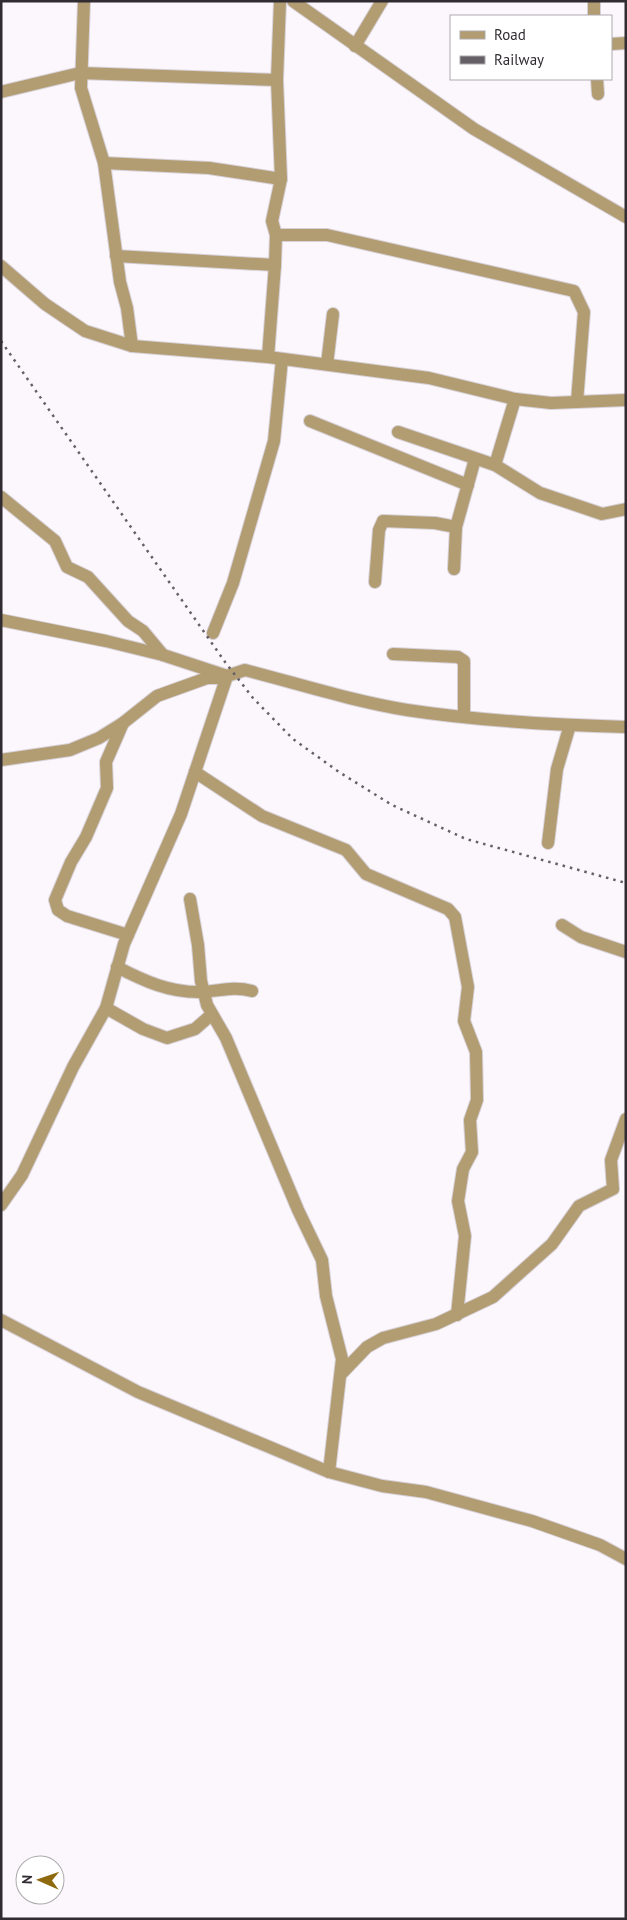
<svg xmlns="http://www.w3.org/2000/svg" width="627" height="1920" viewBox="0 0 627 1920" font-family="'PT Sans',sans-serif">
<rect width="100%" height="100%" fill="#fcf6fd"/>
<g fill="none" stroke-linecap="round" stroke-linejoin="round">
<!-- minor casing -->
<g stroke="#d7d1d8" stroke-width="14">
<g id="minor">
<path d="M 84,1 L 81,88 L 104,163 L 120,282 L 127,308 L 132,346"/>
<path d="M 293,1 L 474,129 L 626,217"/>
<path d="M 594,1 L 594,16"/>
<path d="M 611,44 L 626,43"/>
<path d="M 355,46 L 382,1"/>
<path d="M 597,79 L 598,94"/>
<path d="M 1,92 L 80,73 L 277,80"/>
<path d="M 104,163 L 209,168 L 281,179"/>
<path d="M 276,235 L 327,235 L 574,291 L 584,312 L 577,402"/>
<path d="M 116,256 L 275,265"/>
<path d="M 1,266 L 45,304 L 85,331 L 132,346 L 268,357 L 429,378 L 515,399 L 551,403 L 626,400"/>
<path d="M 268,357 L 275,265 L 276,235 L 272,221 L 281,179 L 277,80 L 280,1"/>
<path d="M 327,364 L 333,314"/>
<path d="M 310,421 L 468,485"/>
<path d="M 398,432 L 495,465 L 540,493 L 602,514 L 626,509"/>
<path d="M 495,465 L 515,399"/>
<path d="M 1,497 L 55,541 L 67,567 L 88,577 L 128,621 L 143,631 L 163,655"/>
<path d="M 454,569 L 456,527 L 475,459"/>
<path d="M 375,582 L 379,530 L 383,521 L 435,523 L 456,527"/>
<path d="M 1,620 L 106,641 L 163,655 L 227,676 L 245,670 C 299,684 352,701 407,710 C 479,721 553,725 626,727"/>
<path d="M 213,633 L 233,583 L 274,441 L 282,359"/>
<path d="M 393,654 L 458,657 L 464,661 L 464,716"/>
<path d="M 123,723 L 106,762 L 107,788 L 86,837 L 71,862 L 55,900 L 58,910 L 67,916 L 128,935"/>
<path d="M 1,760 L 70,750 L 99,738 L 123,723 L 157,696 L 207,678 L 221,678"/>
<path d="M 195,772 L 262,816 L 346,850 L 366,874 L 448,909 L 455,917 L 468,987 L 464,1021 L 476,1052 L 477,1100 L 470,1120 L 472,1152 L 463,1169 L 458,1201 L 465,1236 L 457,1315"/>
<path d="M 548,843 L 557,769 L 570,725"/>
<path d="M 190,899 L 198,945 L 201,981 L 207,1005 L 226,1038 L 298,1210 L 322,1260 L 326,1296 L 342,1359 L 329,1472"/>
<path d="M 562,925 L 581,937 L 626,952"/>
<path d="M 117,967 C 144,981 170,993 202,992 C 220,991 233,986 252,991"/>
<path d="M 106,1008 L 143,1029 L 167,1038 L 195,1029 L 211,1015"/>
<path d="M 1,1205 L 22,1175 L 73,1067 L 106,1008 L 124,944 L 181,814 L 227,676"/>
<path d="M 1,1320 L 138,1392 L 329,1472 L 382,1486 L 426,1492 L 532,1521 L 600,1545 L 626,1559"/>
<path d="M 342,1373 L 367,1347 L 383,1338 L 436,1324 L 493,1297 L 552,1244 L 579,1206 L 613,1189 L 611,1160 L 626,1119"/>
</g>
</g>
<!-- minor -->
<use href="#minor" stroke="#b29c71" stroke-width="12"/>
<!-- rail -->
<path stroke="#655f66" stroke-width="2.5" stroke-dasharray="2.5 5" stroke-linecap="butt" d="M 1,341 L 225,662 L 253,698 L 293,739 L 339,772 L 392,805 L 466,839 L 626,883"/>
</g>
<!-- border -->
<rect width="627" height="1920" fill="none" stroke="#312b32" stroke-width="5"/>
<!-- legend -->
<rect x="450" y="15" width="162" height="65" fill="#ffffff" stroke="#adaaad"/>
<rect x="460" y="31" width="25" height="8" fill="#b29c71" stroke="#adaaad"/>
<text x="494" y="40" font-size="15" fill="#312b32">Road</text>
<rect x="460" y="56" width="25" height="8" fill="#655f66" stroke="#adaaad"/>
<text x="494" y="65" font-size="15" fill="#312b32">Railway</text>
<!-- north arrow -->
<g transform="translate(40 1880) rotate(272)"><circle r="24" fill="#ffffff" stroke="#adaaad"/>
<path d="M0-4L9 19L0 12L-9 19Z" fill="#8e690d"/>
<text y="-8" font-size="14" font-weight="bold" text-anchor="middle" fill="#312b32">N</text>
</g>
</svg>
